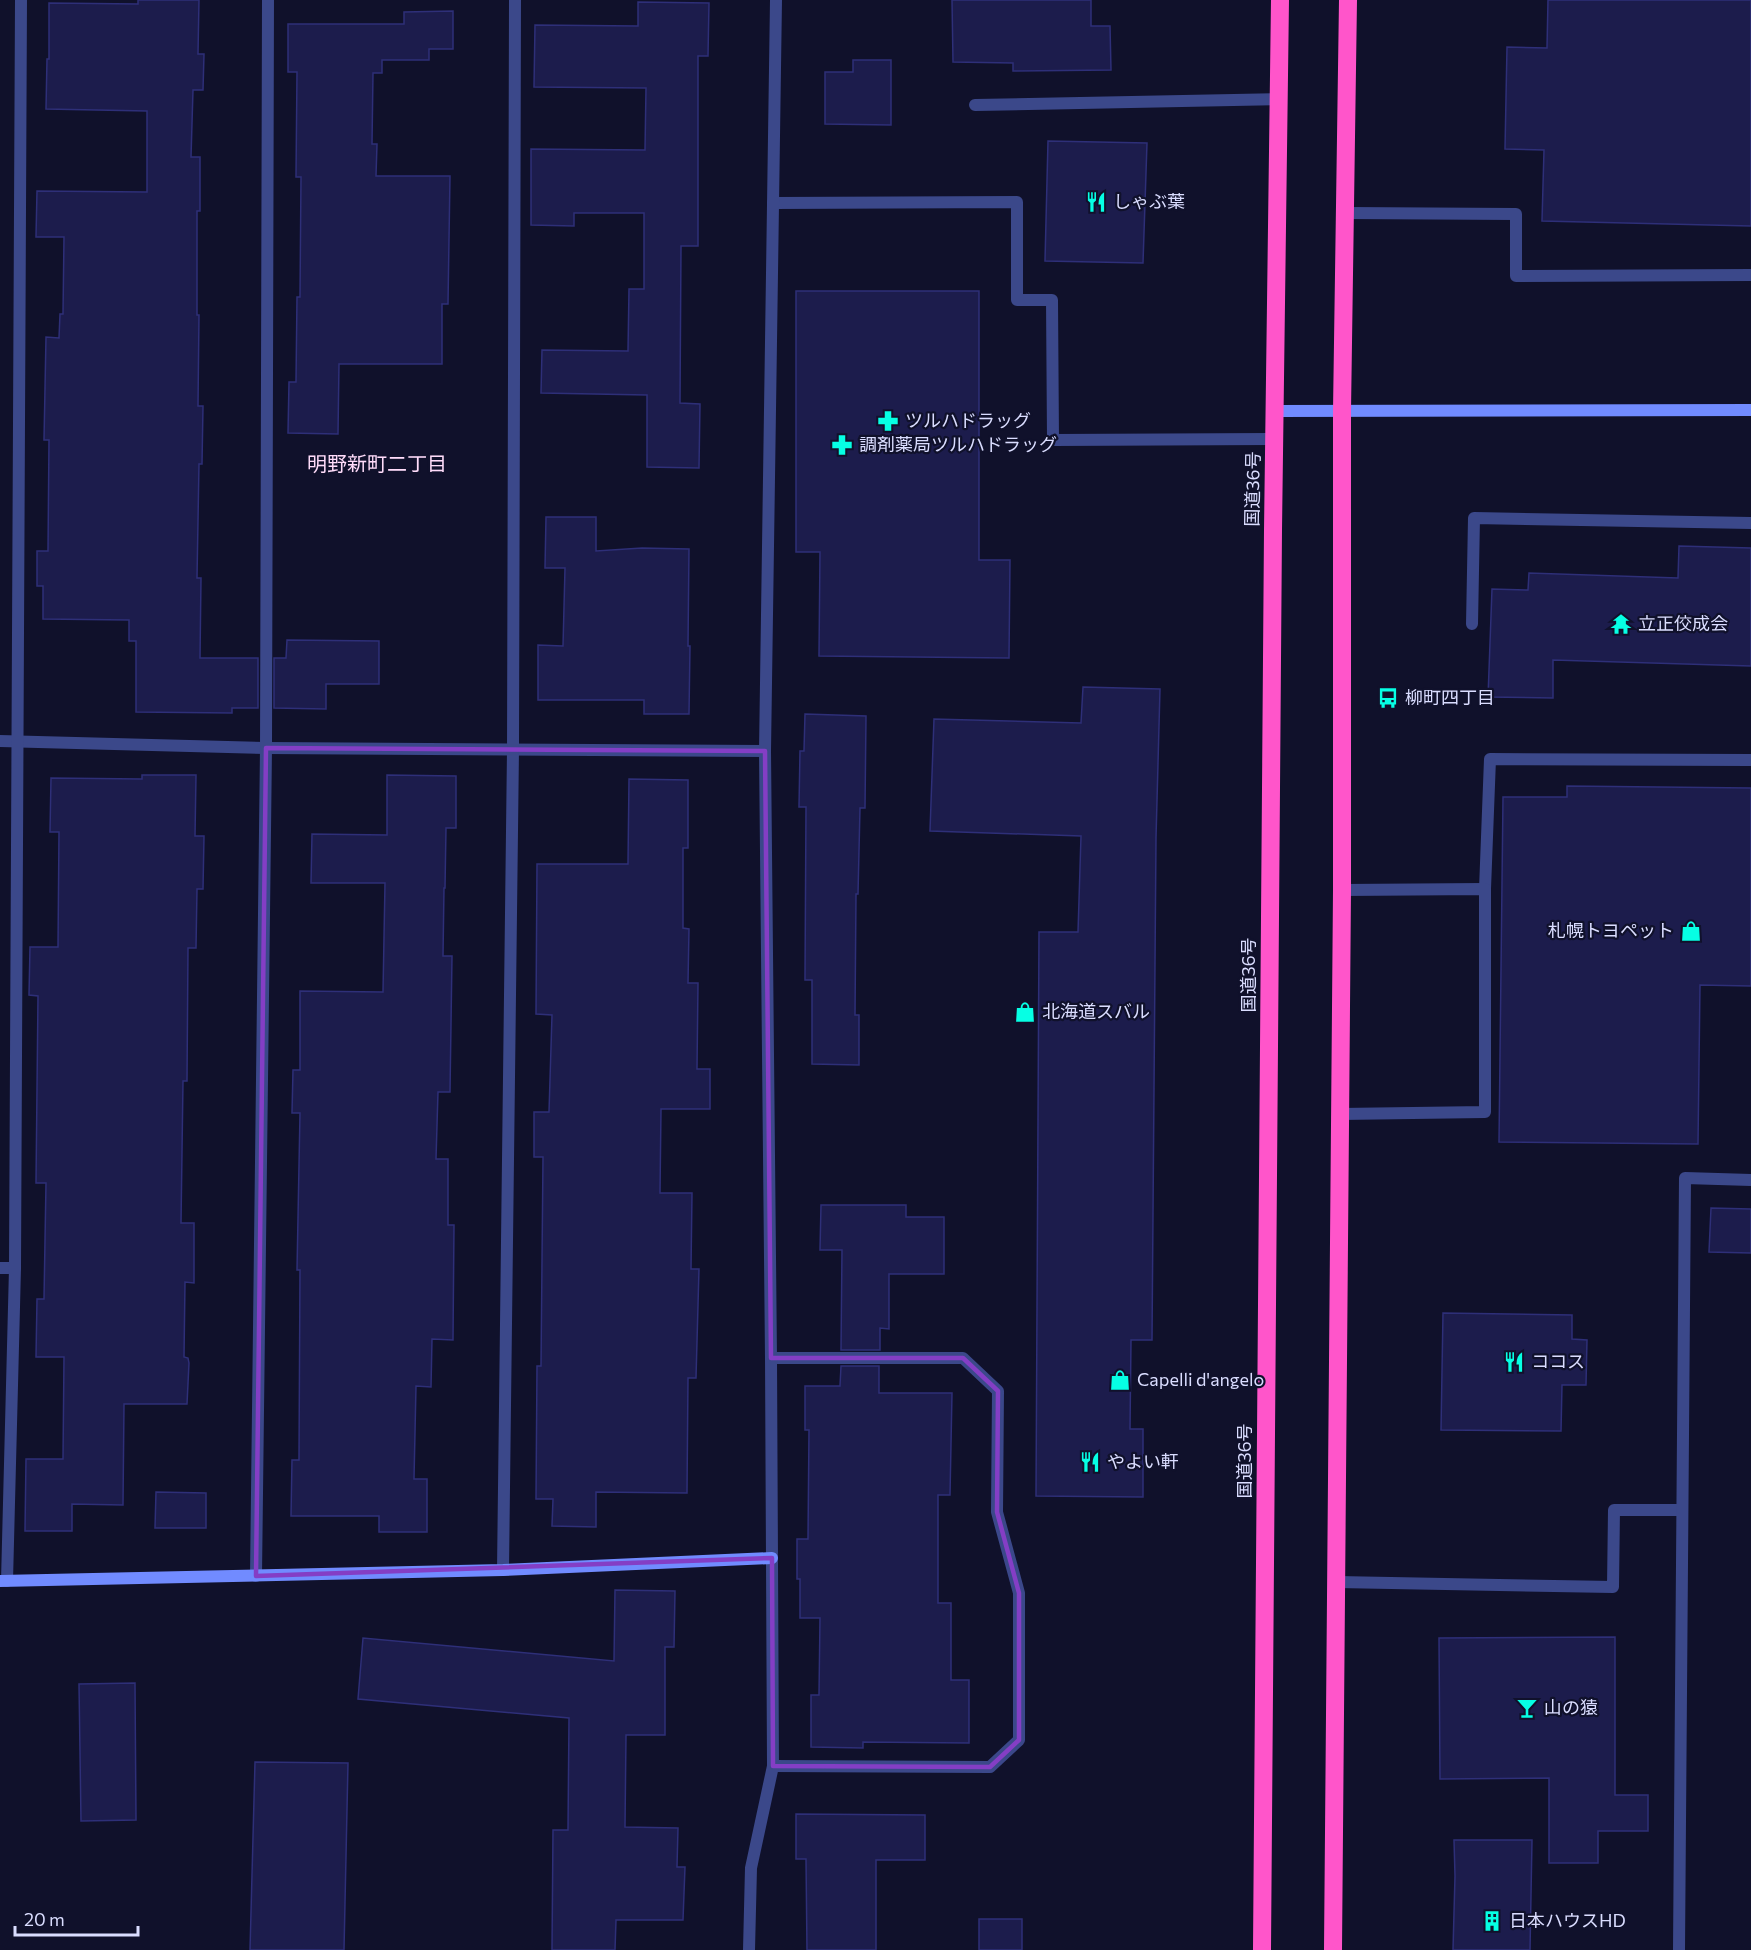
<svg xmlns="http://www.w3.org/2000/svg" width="1751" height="1950" viewBox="0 0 1751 1950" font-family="Commissioner,'Noto Sans JP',sans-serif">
<rect width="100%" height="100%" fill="#10112b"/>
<!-- building -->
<g fill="#1c1c4c" stroke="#2e2f78" stroke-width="1.5">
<path d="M 138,0 L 199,0 L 198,54 L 204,54 L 203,90 L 193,90 L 191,157 L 200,157 L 200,211 L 197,211 L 197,315 L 199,315 L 198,406 L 203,406 L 202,464 L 199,464 L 197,578 L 201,578 L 200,658 L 258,658 L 258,708 L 232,708 L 232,713 L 136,712 L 136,641 L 129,641 L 129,620 L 43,619 L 43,586 L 37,586 L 37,551 L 48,551 L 49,440 L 44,440 L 46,337 L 59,338 L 60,314 L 63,314 L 64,237 L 36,237 L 37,191 L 147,192 L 147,111 L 46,109 L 47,59 L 49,59 L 49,3 L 138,4 Z"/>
<path d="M 952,0 L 1091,0 L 1091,26 L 1110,26 L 1111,70 L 1013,71 L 1013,63 L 953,62 Z"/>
<path d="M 1548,0 L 1751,0 L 1751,226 L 1542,221 L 1544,150 L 1505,149 L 1507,47 L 1547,48 Z"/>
<path d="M 638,2 L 709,3 L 708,56 L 698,56 L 698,246 L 681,246 L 680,403 L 700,404 L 699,468 L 647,467 L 647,395 L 541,393 L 542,350 L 628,351 L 629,289 L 644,289 L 644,213 L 574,213 L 574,226 L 531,225 L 531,149 L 645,150 L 646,88 L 534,87 L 535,25 L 638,26 Z"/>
<path d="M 453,11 L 453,49 L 429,49 L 429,60 L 382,60 L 382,73 L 373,73 L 372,144 L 377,144 L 376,176 L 450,176 L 448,304 L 442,304 L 442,364 L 339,364 L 338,434 L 288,433 L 289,382 L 296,382 L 297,297 L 300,297 L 301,177 L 296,177 L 297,72 L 288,72 L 288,24 L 404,24 L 404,12 Z"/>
<path d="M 853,60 L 891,60 L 891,125 L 825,124 L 825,72 L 853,72 Z"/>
<path d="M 1048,141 L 1147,143 L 1143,263 L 1045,261 Z"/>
<path d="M 796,291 L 979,291 L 979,560 L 1010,560 L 1009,658 L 819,656 L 820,552 L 796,552 Z"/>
<path d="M 546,517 L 596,517 L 596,551 L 642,548 L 689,549 L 688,646 L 690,646 L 689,714 L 644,714 L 644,700 L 538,700 L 538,645 L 563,646 L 565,568 L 545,568 Z"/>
<path d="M 1679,546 L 1751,548 L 1751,666 L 1553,660 L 1553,698 L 1488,697 L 1492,589 L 1528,590 L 1529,573 L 1678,578 Z"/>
<path d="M 287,640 L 379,641 L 379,684 L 326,684 L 326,709 L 274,708 L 274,658 L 286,658 Z"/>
<path d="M 1083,687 L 1160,689 L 1156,838 L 1152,1340 L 1131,1340 L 1130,1429 L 1143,1429 L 1143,1497 L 1036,1496 L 1039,932 L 1078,932 L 1081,836 L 930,831 L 934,719 L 1081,723 Z"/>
<path d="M 805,714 L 866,716 L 865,808 L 860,808 L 858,894 L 856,894 L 855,1015 L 859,1015 L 859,1065 L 812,1064 L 812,980 L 805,980 L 806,807 L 799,807 L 800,751 L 804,751 Z"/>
<path d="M 142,775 L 196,775 L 195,836 L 204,836 L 203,889 L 197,889 L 196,948 L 188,948 L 187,1081 L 183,1081 L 181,1223 L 194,1223 L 194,1283 L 185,1282 L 184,1357 L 188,1358 L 189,1363 L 187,1404 L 124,1404 L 123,1505 L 72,1504 L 72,1531 L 25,1531 L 26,1459 L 63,1459 L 64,1357 L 36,1357 L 37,1299 L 44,1299 L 46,1183 L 36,1183 L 38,996 L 29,995 L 30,947 L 58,947 L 59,832 L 50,832 L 51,778 L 142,779 Z"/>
<path d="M 387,775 L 456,776 L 456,828 L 446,828 L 445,888 L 444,888 L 443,956 L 452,956 L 450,1092 L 438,1092 L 436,1159 L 448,1159 L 448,1225 L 454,1225 L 453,1340 L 432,1339 L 431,1387 L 416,1386 L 414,1479 L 427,1479 L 427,1532 L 379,1532 L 379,1516 L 291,1516 L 292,1460 L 299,1460 L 300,1270 L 297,1270 L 300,1113 L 292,1113 L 293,1070 L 300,1070 L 300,991 L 383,992 L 385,883 L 311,883 L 312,834 L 387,835 Z"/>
<path d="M 629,779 L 688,780 L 688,848 L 683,848 L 683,928 L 689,929 L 688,983 L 698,983 L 697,1069 L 710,1069 L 710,1109 L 661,1109 L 660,1193 L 692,1193 L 691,1269 L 699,1269 L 696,1378 L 688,1378 L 687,1493 L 596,1492 L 596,1527 L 552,1526 L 553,1499 L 536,1499 L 537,1366 L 541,1366 L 543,1157 L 534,1157 L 534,1112 L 549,1112 L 552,1015 L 536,1014 L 537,864 L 628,864 Z"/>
<path d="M 1567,786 L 1751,788 L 1751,986 L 1700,985 L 1698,1144 L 1499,1142 L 1503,797 L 1567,797 Z"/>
<path d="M 821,1205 L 906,1205 L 906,1217 L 944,1217 L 944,1274 L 889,1274 L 889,1329 L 880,1328 L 880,1350 L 841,1350 L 842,1250 L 820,1250 Z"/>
<path d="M 1711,1208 L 1751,1209 L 1751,1253 L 1709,1252 Z"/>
<path d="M 1443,1313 L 1572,1315 L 1572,1339 L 1587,1340 L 1586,1385 L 1562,1385 L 1561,1431 L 1441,1430 Z"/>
<path d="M 841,1366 L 879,1366 L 879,1393 L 952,1393 L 950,1495 L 938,1495 L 938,1603 L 951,1603 L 951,1680 L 969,1680 L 969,1743 L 863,1742 L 863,1748 L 811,1747 L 811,1695 L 819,1695 L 820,1618 L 800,1618 L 800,1579 L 797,1579 L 797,1539 L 808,1539 L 809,1430 L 805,1430 L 805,1386 L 840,1386 Z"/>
<path d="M 156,1492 L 206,1493 L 206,1528 L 155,1528 Z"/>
<path d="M 615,1590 L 675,1591 L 674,1647 L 665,1647 L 665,1735 L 626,1735 L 625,1827 L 678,1828 L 677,1867 L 685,1867 L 683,1920 L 616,1920 L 615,1950 L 552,1950 L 553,1830 L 568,1830 L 569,1718 L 358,1699 L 363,1638 L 614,1661 Z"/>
<path d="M 1615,1637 L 1615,1795 L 1648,1795 L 1648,1831 L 1598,1831 L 1598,1863 L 1549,1863 L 1549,1778 L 1440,1779 L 1439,1638 Z"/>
<path d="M 135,1683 L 136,1820 L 81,1821 L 79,1684 Z"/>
<path d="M 255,1762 L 348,1763 L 344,1950 L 250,1950 Z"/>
<path d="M 796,1814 L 925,1815 L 925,1860 L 876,1860 L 876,1950 L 807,1950 L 806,1859 L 796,1859 Z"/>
<path d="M 1454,1840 L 1532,1840 L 1530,1950 L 1453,1950 L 1455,1876 Z"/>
<rect x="979" y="1919" width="43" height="31"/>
</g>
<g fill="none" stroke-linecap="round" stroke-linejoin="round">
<!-- lane -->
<g stroke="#3b488a" stroke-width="12">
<path d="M 975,105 L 1279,99"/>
<path d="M 773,203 L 1017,202 L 1017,300 L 1052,300 L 1053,440 L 1275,439"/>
<path d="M 1346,213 L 1516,214 L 1516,276 L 1751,275"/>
<path d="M 1472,624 L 1474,518 L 1751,523"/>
<path d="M 1485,889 L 1490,759 L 1751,760"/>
<path d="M 1340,1114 L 1485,1112 L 1485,889 L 1342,890"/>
<path d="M 1337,1582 L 1613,1587 L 1614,1510 L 1682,1510"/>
</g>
<!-- street -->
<g stroke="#3b488a" stroke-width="12">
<path d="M 0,741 L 266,748 L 765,751"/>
<path d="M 0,1268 L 15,1268"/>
<path d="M 771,1358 L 963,1358 L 998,1391 L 997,1512 L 1019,1593 L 1019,1740 L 990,1767 L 773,1766"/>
<path d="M 503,1570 L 513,749 L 515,0"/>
<path d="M 256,1576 L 266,748 L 268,0"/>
<path d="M 7,1581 L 15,1268 L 21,0"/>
<path d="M 749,1950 L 751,1868 L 773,1766 L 771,1358 L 765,751 L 776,0"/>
<path d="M 1679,1950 L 1685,1178 L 1751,1180"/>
</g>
<!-- secondary -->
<g stroke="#718bff" stroke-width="12">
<path d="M 1275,411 L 1751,410"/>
<path d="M 0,1581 L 503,1570 L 772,1558"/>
</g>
<!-- highway -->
<g stroke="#ff55ca" stroke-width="18">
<path d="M 1262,1950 L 1273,530 L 1280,0"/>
<path d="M 1333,1950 L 1342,890 L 1342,411 L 1348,0"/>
</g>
</g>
<!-- marked area -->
<path fill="none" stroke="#843ec5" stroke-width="4.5" stroke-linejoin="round" d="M 266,748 L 765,751 L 771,1358 L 963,1358 L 998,1391 L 997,1512 L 1019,1593 L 1019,1740 L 990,1767 L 773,1766 L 772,1558 L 256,1576 Z"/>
<!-- icons -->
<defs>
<g id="restaurant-bare" transform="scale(1.62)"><path d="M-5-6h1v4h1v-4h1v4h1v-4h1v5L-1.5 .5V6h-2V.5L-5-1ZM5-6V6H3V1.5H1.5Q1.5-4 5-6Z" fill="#06ffe4" stroke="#10112b" stroke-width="2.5" paint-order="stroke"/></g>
<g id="pharmacy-bare" transform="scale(1.62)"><path d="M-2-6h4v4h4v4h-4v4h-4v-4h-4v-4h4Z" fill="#06ffe4" stroke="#10112b" stroke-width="2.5" paint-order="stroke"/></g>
<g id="temple-bare" transform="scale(1.62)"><path d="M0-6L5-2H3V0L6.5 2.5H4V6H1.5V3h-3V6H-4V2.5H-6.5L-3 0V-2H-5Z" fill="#06ffe4" stroke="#10112b" stroke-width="2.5" paint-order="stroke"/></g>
<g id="bus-bare" transform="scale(1.62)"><path d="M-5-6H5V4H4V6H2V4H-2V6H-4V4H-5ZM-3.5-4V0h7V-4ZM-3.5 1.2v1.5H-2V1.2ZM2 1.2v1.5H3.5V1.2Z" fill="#06ffe4" stroke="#10112b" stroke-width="2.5" paint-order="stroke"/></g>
<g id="shop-bare" transform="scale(1.62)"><path d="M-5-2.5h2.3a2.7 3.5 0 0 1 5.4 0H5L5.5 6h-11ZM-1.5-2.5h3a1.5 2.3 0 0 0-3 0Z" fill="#06ffe4" stroke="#10112b" stroke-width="2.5" paint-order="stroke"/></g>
<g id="bar-bare" transform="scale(1.62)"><path d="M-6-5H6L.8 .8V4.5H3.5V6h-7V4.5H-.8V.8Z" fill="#06ffe4" stroke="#10112b" stroke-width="2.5" paint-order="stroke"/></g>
<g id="building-bare" transform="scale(1.62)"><path d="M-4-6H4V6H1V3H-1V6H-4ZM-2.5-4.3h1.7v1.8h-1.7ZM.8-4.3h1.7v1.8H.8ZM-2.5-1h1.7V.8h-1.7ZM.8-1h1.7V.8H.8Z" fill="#06ffe4" stroke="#10112b" stroke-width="2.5" paint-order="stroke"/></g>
</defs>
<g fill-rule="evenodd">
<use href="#restaurant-bare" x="1096" y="202"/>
<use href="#pharmacy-bare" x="888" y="421"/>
<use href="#pharmacy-bare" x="842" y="445"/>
<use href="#temple-bare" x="1621" y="624"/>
<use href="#bus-bare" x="1388" y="698"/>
<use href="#shop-bare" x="1691" y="931"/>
<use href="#shop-bare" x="1025" y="1012"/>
<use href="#restaurant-bare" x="1514" y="1362"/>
<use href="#shop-bare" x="1120" y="1380"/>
<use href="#restaurant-bare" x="1090" y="1462"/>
<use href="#bar-bare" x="1527" y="1708"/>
<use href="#building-bare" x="1492" y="1921"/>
</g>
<g text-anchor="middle" stroke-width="4.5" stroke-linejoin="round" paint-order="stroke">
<!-- poi labels -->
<g font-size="18" fill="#daddff" stroke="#10112b" text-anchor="start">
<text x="1113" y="208">しゃぶ葉</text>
<text x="905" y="427">ツルハドラッグ</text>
<text x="859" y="451">調剤薬局ツルハドラッグ</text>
<text x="1638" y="630">立正佼成会</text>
<text x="1405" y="704">柳町四丁目</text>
<text x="1674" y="937" text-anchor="end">札幌トヨペット</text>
<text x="1042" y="1018">北海道スバル</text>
<text x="1531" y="1368">ココス</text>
<text x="1137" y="1386">Capelli d'angelo</text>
<text x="1107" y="1468">やよい軒</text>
<text x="1544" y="1714">山の猿</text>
<text x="1509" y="1927">日本ハウスHD</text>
</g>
<!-- street labels -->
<g font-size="18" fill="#daddff" stroke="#10112b">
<text transform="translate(1253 489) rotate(-89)" y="6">国道36号</text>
<text transform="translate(1249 975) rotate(-90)" y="6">国道36号</text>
<text transform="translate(1245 1461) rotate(-90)" y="6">国道36号</text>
</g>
<!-- neighbourhood labels -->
<g font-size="20" fill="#ffdcfa" stroke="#10112b">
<text x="377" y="471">明野新町二丁目</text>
</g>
</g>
<!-- scale -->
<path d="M15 1926v9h123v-9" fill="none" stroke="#daddff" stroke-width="3"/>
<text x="24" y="1926" font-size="18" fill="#daddff" stroke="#10112b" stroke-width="4.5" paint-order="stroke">20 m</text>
</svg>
